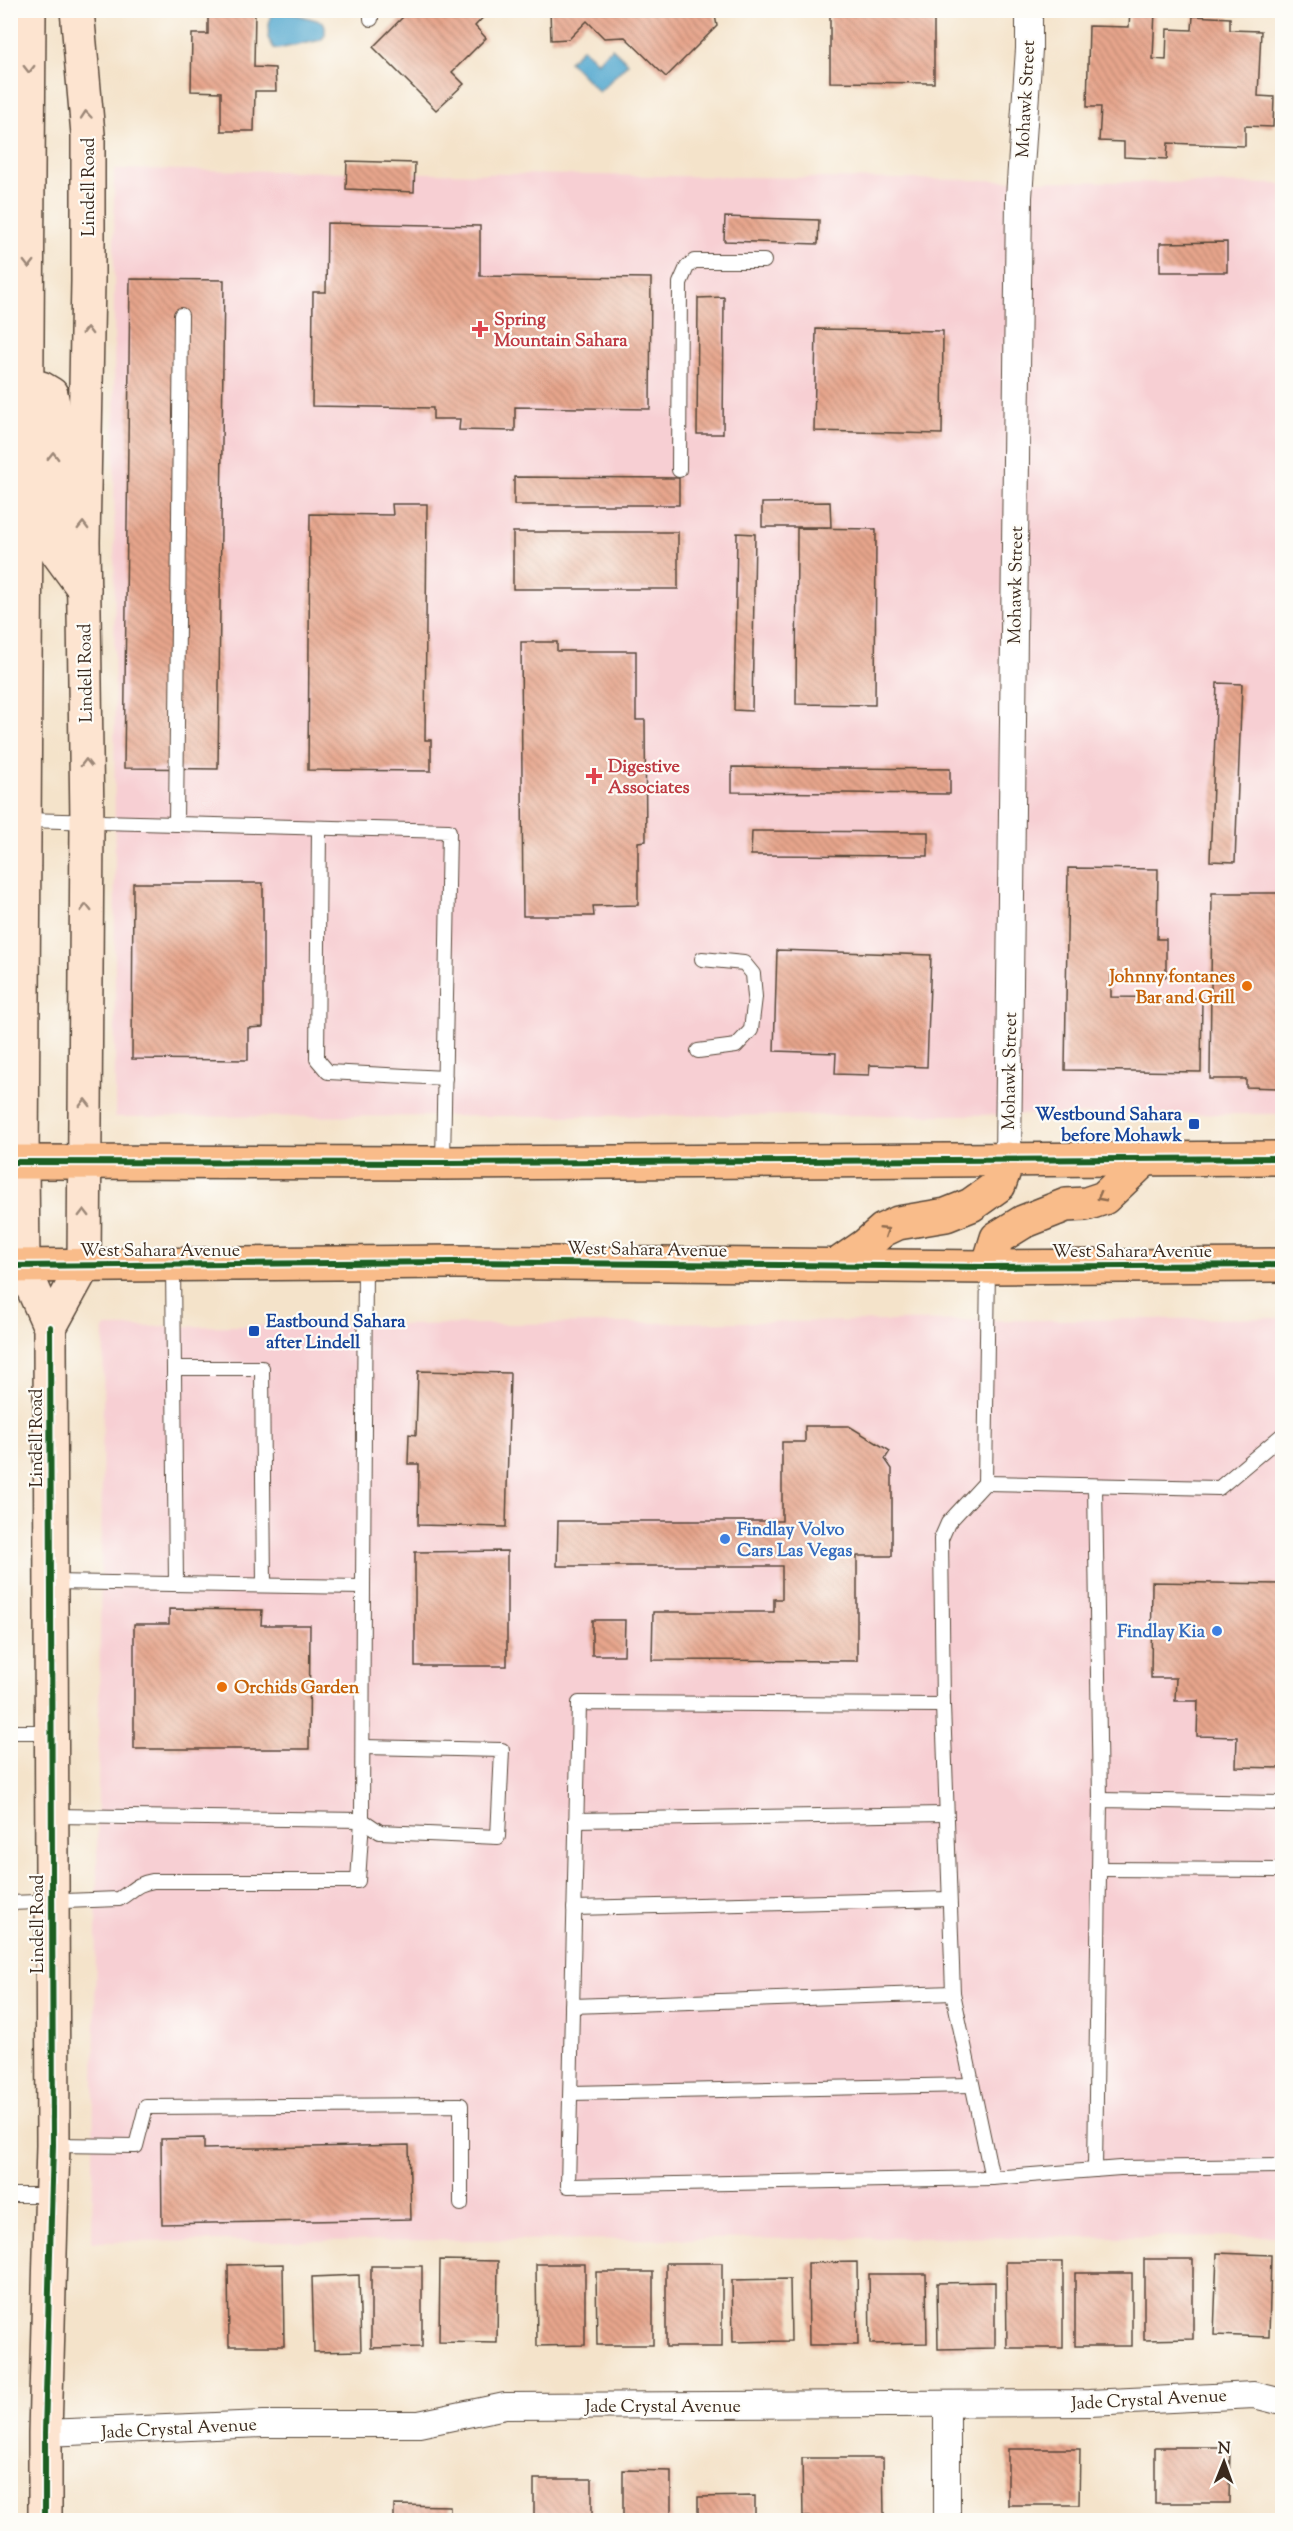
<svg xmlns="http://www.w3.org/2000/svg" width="1293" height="2531" viewBox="0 0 1293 2531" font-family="'Sorts Mill Goudy',serif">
<defs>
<pattern id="building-back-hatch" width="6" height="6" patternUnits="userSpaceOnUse" patternTransform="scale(1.5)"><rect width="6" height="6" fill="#e7a58c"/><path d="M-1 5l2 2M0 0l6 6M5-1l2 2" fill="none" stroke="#bc8772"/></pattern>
</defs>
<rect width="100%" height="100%" fill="#fdfcf7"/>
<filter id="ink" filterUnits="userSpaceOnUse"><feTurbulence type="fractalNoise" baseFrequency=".0167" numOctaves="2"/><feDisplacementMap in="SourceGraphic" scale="12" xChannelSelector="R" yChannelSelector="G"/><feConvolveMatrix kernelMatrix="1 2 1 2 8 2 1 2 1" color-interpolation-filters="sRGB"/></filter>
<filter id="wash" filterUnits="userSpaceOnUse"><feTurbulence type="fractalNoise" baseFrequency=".008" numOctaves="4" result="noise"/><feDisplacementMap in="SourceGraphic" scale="24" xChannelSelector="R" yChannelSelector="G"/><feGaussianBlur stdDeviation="1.35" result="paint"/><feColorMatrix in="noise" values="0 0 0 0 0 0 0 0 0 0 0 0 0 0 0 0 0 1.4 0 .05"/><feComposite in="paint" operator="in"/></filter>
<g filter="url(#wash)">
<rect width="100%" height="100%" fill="#f4e3ca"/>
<!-- built -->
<g fill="#f7cfd3">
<path d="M 114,169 L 1282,184 L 1282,1114 L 115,1117 Z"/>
<path d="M 1282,1318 L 1282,2236 L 92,2242 L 104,1327 Z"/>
</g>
<!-- water -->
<g fill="#53a8cf" stroke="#476976" stroke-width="1.5">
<path d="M 288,12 L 323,22 L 325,26 L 325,35 L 321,40 L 278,49 L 274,48 L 268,38 L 270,17 L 275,13 Z"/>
<path d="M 583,48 L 597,62 L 612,48 L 628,63 L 599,92 L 569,61 Z"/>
</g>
<g id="blocks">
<!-- building -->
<g fill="url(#building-back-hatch)">
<path d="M 208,10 L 255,10 L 254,67 L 275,68 L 276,91 L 255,91 L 254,131 L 221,131 L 221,92 L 191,91 L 192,34 L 208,34 Z"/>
<path d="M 410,10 L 490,10 L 475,26 L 486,38 L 452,72 L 464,84 L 436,110 L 373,47 Z"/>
<path d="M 550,10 L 714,10 L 717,26 L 666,77 L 625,37 L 604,38 L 587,21 L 569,39 L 551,40 Z"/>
<path d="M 830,10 L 934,10 L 934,83 L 830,82 Z"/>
<path d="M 1130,10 L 1155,10 L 1153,59 L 1166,60 L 1167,29 L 1192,30 L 1193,16 L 1230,18 L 1230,30 L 1261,31 L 1258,96 L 1274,97 L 1273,127 L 1245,126 L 1245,146 L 1168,143 L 1167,159 L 1124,157 L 1124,142 L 1099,141 L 1101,107 L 1087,107 L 1089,26 L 1129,27 Z"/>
<path d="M 347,161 L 415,163 L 414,192 L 346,189 Z"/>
<path d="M 725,217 L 819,220 L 818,244 L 724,241 Z"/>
<path d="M 327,223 L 480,226 L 480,276 L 651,278 L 650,409 L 515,407 L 515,431 L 459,430 L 460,419 L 433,419 L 433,408 L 312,406 L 313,292 L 326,292 Z"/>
<path d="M 1227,242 L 1227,272 L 1160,272 L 1160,243 Z"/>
<path d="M 130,279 L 224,280 L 218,769 L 124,768 Z"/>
<path d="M 724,297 L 723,434 L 697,434 L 698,298 Z"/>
<path d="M 816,329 L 943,331 L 942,434 L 814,431 Z"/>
<path d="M 514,477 L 679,478 L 679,505 L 514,505 Z"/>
<path d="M 830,502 L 831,527 L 762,527 L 762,503 Z"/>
<path d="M 392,504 L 427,504 L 425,740 L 431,740 L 431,771 L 308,770 L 310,514 L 393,515 Z"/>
<path d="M 797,528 L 876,529 L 875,705 L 796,704 Z"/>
<rect x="513" y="532" width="165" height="57"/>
<path d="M 737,533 L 755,534 L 752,711 L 734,710 Z"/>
<path d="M 521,642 L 557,642 L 557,651 L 636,651 L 636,720 L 645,720 L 646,841 L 638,842 L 638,905 L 593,906 L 594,916 L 523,916 Z"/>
<path d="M 1217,683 L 1242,684 L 1235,862 L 1210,861 Z"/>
<path d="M 732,767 L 950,769 L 950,794 L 732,792 Z"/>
<path d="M 752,831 L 928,832 L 928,856 L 751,855 Z"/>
<path d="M 1068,868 L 1158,869 L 1157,939 L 1166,939 L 1166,977 L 1111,976 L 1111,997 L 1202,998 L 1201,1072 L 1065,1070 Z"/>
<path d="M 133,883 L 263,883 L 263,1027 L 248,1028 L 248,1060 L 132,1059 Z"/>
<path d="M 1212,893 L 1282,893 L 1282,1079 L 1278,1079 L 1278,1088 L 1246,1087 L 1246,1079 L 1210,1079 Z"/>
<path d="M 777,950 L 931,955 L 927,1067 L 870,1065 L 869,1075 L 835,1074 L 836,1053 L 774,1051 Z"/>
<path d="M 418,1371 L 510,1373 L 506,1527 L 418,1525 L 419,1464 L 408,1464 L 409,1434 L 416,1435 Z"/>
<path d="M 805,1426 L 849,1426 L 890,1451 L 885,1459 L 892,1469 L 892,1556 L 857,1556 L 857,1661 L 652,1660 L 653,1612 L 774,1612 L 774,1599 L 782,1599 L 782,1566 L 557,1566 L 558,1521 L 782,1521 L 782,1442 L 805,1442 Z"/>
<path d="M 507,1551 L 507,1666 L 415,1666 L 415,1552 Z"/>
<path d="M 1152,1582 L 1282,1584 L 1282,1768 L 1236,1767 L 1237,1737 L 1197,1736 L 1198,1701 L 1175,1701 L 1176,1678 L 1151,1678 Z"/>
<path d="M 169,1609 L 262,1610 L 261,1625 L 310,1625 L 309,1749 L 134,1749 L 134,1624 L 169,1624 Z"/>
<path d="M 592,1620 L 625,1620 L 624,1655 L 592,1655 Z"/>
<path d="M 204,2138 L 204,2149 L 409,2145 L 411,2219 L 162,2224 L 161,2139 Z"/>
<path d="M 1217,2253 L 1271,2255 L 1269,2337 L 1214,2335 Z"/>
<path d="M 1144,2259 L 1193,2259 L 1193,2339 L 1144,2340 Z"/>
<path d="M 440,2260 L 498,2261 L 497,2343 L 439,2342 Z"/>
<path d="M 857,2262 L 858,2345 L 809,2345 L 808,2263 Z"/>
<path d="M 1006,2262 L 1063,2262 L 1063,2348 L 1007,2348 Z"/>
<rect x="666" y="2263" width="56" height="84"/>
<path d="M 283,2264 L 284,2346 L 229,2346 L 228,2265 Z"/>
<path d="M 536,2264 L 585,2264 L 585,2345 L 537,2346 Z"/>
<path d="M 371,2266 L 422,2266 L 422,2347 L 371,2348 Z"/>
<path d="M 596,2272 L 653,2272 L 653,2345 L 597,2345 Z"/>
<rect x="1075" y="2273" width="57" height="73"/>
<path d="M 869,2274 L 926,2274 L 927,2343 L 870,2344 Z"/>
<path d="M 359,2275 L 361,2351 L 314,2352 L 312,2277 Z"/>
<path d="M 790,2279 L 791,2341 L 733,2342 L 732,2280 Z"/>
<path d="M 995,2282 L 995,2348 L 938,2349 L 937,2283 Z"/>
<path d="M 1155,2447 L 1230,2447 L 1229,2503 L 1155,2503 Z"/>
<path d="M 1008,2449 L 1080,2449 L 1079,2505 L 1008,2505 Z"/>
<path d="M 802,2458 L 883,2458 L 884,2516 L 803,2517 Z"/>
<path d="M 623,2470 L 671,2471 L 671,2520 L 623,2520 Z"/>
<rect x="534" y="2479" width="58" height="41"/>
<path d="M 755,2496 L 755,2520 L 698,2520 L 698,2497 Z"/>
<path d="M 394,2505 L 450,2506 L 450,2520 L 394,2520 Z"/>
</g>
</g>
</g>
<g filter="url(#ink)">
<use href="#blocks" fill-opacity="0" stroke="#574638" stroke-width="1.5"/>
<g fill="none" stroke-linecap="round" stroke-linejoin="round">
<!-- lane casing -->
<g stroke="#574638" stroke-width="16">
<g id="lane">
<path d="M 371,19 L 371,10"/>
<path d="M 679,470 L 680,283 L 687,267 L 694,261 L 764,261"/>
<path d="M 24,820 L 449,831 L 443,1163"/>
<path d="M 176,824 L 181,315"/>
<path d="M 319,828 L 317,1059 L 328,1072 L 445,1078"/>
<path d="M 698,1051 L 736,1046 L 751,1030 L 755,997 L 753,974 L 744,963 L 702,959"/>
<path d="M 173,1265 L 176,1584"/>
<path d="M 988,1267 L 985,1483 L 948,1523 L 941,1539 L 943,1705 L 953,1993 L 992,2178 L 1120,2168 L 1282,2166"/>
<path d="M 174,1368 L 262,1368 L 264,1585"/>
<path d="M 985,1483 L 1219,1488 L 1282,1435"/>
<path d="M 1095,1486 L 1100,1800"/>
<path d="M 51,1582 L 363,1587 L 365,1263"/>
<path d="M 943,1705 L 579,1703 L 568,2186 L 992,2178"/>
<path d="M 10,1732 L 52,1732"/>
<path d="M 52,1816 L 362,1820 L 363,1587"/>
<path d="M 362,1820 L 380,1832 L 498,1837 L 502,1750 L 363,1747"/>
<path d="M 576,1820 L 946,1814"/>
<path d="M 1099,1869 L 1282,1870"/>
<path d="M 10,1903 L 119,1899 C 133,1891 135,1884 153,1881 L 358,1881 L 362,1820"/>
<path d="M 574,1908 L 949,1899"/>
<path d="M 572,2006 L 953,1993"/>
<path d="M 571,2093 L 972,2085"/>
<path d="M 53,2145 L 136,2146 L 146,2107 L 461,2105 L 461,2204"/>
<path d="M 1095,2170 L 1100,1800 L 1282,1803"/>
<path d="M 10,2195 L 53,2195"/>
</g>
</g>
<!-- street casing -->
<g stroke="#574638" stroke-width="28">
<g id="street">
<path d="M 1008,1159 L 1019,197 L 1029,49 L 1029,10"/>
<path d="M 45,2433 L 264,2424 L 419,2424 L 505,2406 L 1089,2403 L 1254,2395 L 1282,2402"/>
<path d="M 947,2520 L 947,2404"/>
</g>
</g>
<!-- secondary casing -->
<g stroke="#574638" stroke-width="36">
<g id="secondary">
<path d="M 29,10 L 22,1162 L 23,1266 L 50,1327 L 50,1339 L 53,2145 L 45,2433 L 45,2520"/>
<path d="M 28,385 L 41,388 L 51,394 L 54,409 L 53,520 L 57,552 L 84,589"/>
<path d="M 50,1327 L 84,1265 L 87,822 L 83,542 L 88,281 L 88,134 L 77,10"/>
</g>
</g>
<!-- primary casing -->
<g stroke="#574638" stroke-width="36">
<g id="primary">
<path d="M 10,1162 L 443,1163 L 1282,1158"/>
<path d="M 837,1265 L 866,1245 L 883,1230 L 898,1223 L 946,1215 L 971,1205 L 999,1185 L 1008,1159"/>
<path d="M 10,1266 L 453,1262 L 988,1267 L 1282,1265"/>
<path d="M 988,1267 L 997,1238 L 1023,1222 L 1066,1205 L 1086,1204 L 1104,1198 L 1145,1159"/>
</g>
</g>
<!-- lane -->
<use href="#lane" stroke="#fff" stroke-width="14"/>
<!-- street -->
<use href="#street" stroke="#fff" stroke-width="26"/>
<!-- secondary -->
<use href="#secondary" stroke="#fde4d0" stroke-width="33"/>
<!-- primary -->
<use href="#primary" stroke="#f9bc8a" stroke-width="33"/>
<!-- cycleway casing -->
<g stroke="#fdfcf7" stroke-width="10">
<g id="cycleway">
<path d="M 10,1162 L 443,1163 L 1282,1158"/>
<path d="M 10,1266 L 453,1262 L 988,1267 L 1282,1265"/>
<path d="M 45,2520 L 45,2433 L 53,2145 L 50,1327"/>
</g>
</g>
<!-- cycleway -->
<use href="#cycleway" stroke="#1b5e20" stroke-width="6"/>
</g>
<!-- one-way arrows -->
<defs><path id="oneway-chevron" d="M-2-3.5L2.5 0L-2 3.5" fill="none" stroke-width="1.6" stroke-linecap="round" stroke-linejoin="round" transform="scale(1.5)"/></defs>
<g stroke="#9c8777">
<use href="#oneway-chevron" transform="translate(29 69) rotate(90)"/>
<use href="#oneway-chevron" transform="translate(86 115) rotate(-95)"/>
<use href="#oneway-chevron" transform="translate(29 264) rotate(90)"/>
<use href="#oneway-chevron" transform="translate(87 331) rotate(-89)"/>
<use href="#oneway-chevron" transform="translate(53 456) rotate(-89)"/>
<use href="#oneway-chevron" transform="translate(83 526) rotate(-89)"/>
<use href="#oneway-chevron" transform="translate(86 763) rotate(-91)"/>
<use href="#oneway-chevron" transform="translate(86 908) rotate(-90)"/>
<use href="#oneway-chevron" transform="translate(85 1103) rotate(-90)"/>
<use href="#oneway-chevron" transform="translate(84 1213) rotate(-90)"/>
</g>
<g stroke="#906c4f">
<use href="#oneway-chevron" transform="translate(1101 1197) rotate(152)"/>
<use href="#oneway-chevron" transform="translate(885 1231) rotate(-33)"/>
</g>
</g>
<!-- markers -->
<g fill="#e0444e" stroke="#fdfcf7" stroke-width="2">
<path d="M477 320h6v6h6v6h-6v6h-6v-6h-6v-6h6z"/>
<path d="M591 767h6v6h6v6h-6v6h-6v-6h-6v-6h6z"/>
</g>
<g fill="#e8710a" stroke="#fdfcf7" stroke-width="2">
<circle cx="1247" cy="986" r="6"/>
<circle cx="222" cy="1687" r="6"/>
</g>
<g fill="#1a4fb4" stroke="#fdfcf7" stroke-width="2">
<rect x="1188" y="1118" width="12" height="12" rx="3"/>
<rect x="248" y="1325" width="12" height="12" rx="3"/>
</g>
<g fill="#3f7fe0" stroke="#fdfcf7" stroke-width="2">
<circle cx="725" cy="1539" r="6"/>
<circle cx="1217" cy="1631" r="6"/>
</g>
<g text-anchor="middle" stroke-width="4.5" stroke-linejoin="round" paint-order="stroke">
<!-- street labels -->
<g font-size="18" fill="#3b2a1e" stroke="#fdfcf7">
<text transform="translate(1025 99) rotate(-87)" y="6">Mohawk Street</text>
<text transform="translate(88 187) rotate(-90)" y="6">Lindell Road</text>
<text transform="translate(1015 585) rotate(-89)" y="6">Mohawk Street</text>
<text transform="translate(85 673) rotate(-91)" y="6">Lindell Road</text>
<text transform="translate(1009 1071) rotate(-89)" y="6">Mohawk Street</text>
<text transform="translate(647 1249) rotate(1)" y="6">West Sahara Avenue</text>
<text x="160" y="1256">West Sahara Avenue</text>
<text x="1132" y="1257">West Sahara Avenue</text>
<text transform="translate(36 1438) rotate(-90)" y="6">Lindell Road</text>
<text transform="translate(37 1924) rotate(-90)" y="6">Lindell Road</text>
<text transform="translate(1149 2399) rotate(-3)" y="6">Jade Crystal Avenue</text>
<text x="663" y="2412">Jade Crystal Avenue</text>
<text transform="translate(179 2428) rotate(-3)" y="6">Jade Crystal Avenue</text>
</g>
<!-- health labels -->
<g font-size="18" font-weight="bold" fill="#be3a42" stroke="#fdfcf7" text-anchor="start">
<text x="494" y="325">Spring<tspan x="494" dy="21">Mountain Sahara</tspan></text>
<text x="608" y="772">Digestive<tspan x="608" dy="21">Associates</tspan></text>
</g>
<!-- food labels -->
<g font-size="18" font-weight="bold" fill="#c56008" stroke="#fdfcf7" text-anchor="end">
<text x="1235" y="982">Johnny fontanes<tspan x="1235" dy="21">Bar and Grill</tspan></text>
<text x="234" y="1693" text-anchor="start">Orchids Garden</text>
</g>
<!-- transit labels -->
<g font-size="18" font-weight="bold" fill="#164399" stroke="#fdfcf7" text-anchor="end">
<text x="1182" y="1120">Westbound Sahara<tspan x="1182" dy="21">before Mohawk</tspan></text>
<text x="266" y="1327" text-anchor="start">Eastbound Sahara<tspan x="266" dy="21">after Lindell</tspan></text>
</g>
<!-- shop labels -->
<g font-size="18" font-weight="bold" fill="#366cbe" stroke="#fdfcf7" text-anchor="start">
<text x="737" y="1535">Findlay Volvo<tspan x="737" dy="21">Cars Las Vegas</tspan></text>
<text x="1205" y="1637" text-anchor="end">Findlay Kia</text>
</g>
</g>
<!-- margin -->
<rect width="1293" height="2531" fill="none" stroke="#fdfcf7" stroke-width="36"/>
<!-- north arrow -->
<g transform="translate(1224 2462) rotate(1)" stroke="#fdfcf7" stroke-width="4.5" paint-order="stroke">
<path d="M0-4.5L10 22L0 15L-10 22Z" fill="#3b2a1e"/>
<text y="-9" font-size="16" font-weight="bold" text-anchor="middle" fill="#3b2a1e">N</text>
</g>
</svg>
